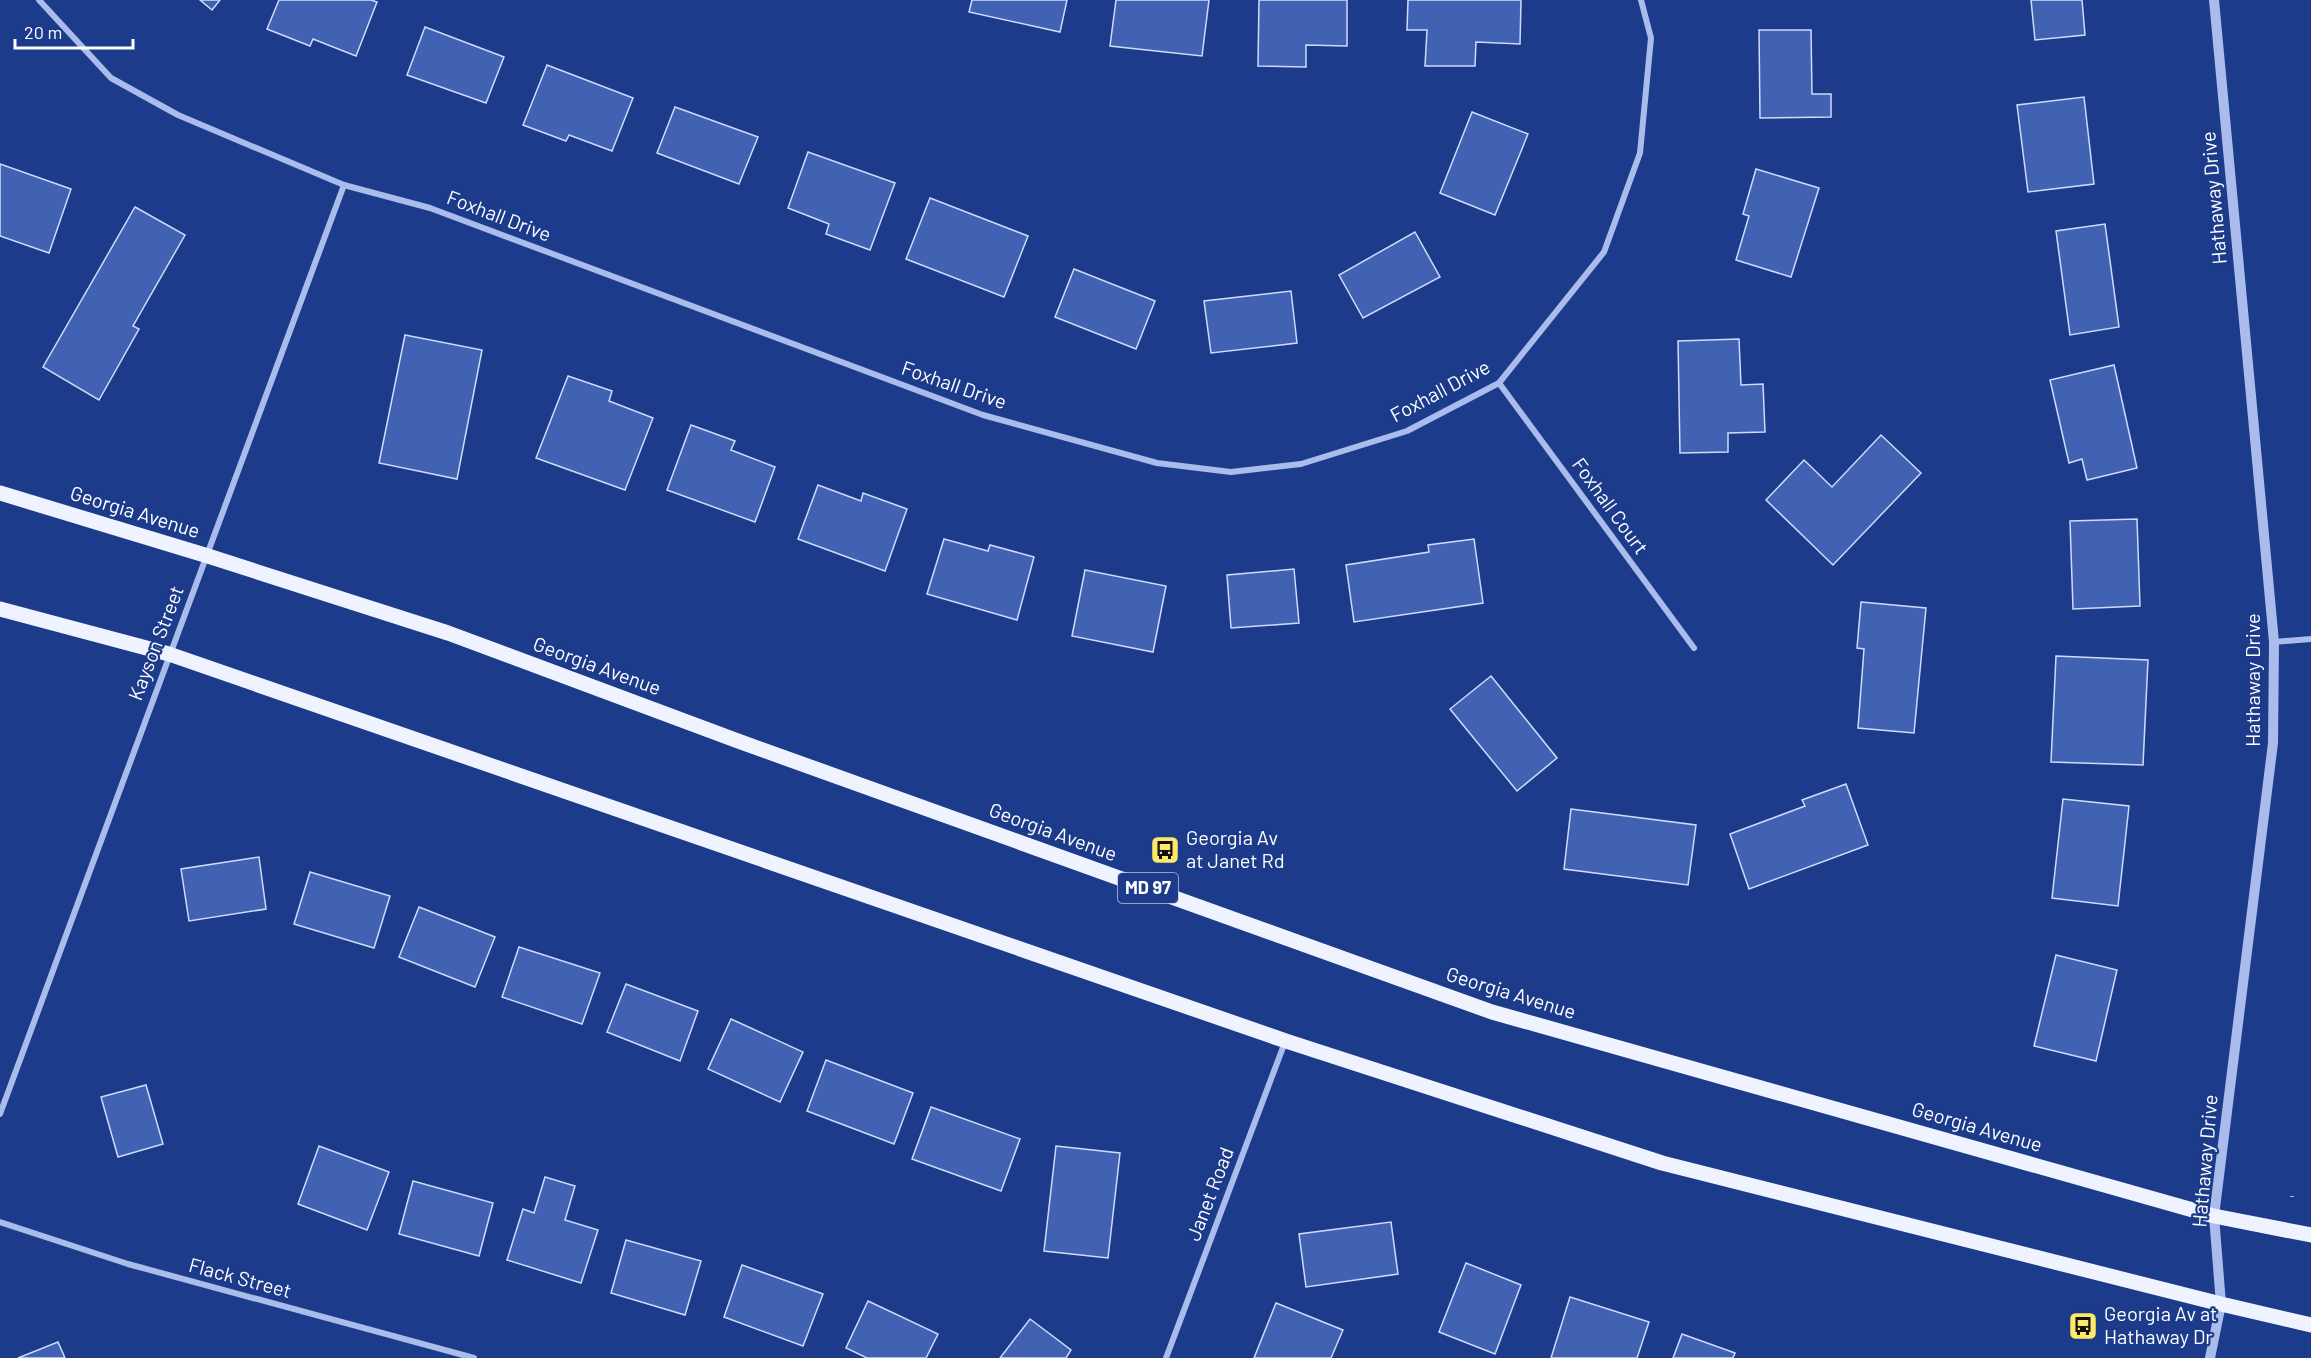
<svg xmlns="http://www.w3.org/2000/svg" width="2311" height="1358" viewBox="0 0 2311 1358" font-family="Barlow,sans-serif">
<rect width="100%" height="100%" fill="#1d3b8b"/>
<!-- building -->
<g fill="#4162b2" stroke="#cedbf9" stroke-width="1.5">
<path d="M 200,0 L 220,0 L 212,10 Z"/>
<path d="M 279,0 L 371,0 L 377,2 L 356,56 L 313,39 L 310,46 L 267,29 Z"/>
<path d="M 972,0 L 1067,0 L 1060,32 L 969,12 Z"/>
<path d="M 1116,0 L 1209,0 L 1202,56 L 1110,46 Z"/>
<path d="M 1259,0 L 1347,0 L 1347,46 L 1306,45 L 1306,67 L 1258,66 Z"/>
<path d="M 1408,0 L 1521,0 L 1520,44 L 1476,42 L 1475,66 L 1425,66 L 1427,30 L 1407,30 Z"/>
<path d="M 2031,0 L 2082,0 L 2085,35 L 2035,40 Z"/>
<path d="M 425,27 L 504,57 L 486,103 L 407,75 Z"/>
<path d="M 1759,30 L 1811,30 L 1812,94 L 1831,94 L 1831,117 L 1760,118 Z"/>
<path d="M 547,65 L 633,98 L 612,151 L 569,135 L 566,141 L 523,125 Z"/>
<path d="M 2084,97 L 2094,184 L 2028,192 L 2017,105 Z"/>
<path d="M 675,107 L 758,137 L 739,184 L 657,153 Z"/>
<path d="M 1472,112 L 1528,134 L 1495,215 L 1440,193 Z"/>
<path d="M 808,152 L 895,183 L 870,250 L 826,234 L 829,224 L 788,208 Z"/>
<path d="M 0,164 L 71,189 L 49,253 L 0,236 Z"/>
<path d="M 1756,169 L 1819,188 L 1791,277 L 1736,260 L 1749,216 L 1743,214 Z"/>
<path d="M 930,198 L 1028,236 L 1004,297 L 906,259 Z"/>
<path d="M 135,207 L 185,235 L 133,326 L 139,329 L 99,400 L 43,367 Z"/>
<path d="M 2105,224 L 2119,327 L 2070,335 L 2056,231 Z"/>
<path d="M 1415,232 L 1440,277 L 1363,318 L 1339,275 Z"/>
<path d="M 1074,269 L 1155,301 L 1136,349 L 1055,317 Z"/>
<path d="M 1291,291 L 1297,343 L 1211,353 L 1204,301 Z"/>
<path d="M 405,335 L 482,350 L 457,479 L 379,463 Z"/>
<path d="M 1739,339 L 1741,385 L 1763,384 L 1765,432 L 1728,433 L 1728,452 L 1680,453 L 1678,341 Z"/>
<path d="M 2114,365 L 2137,468 L 2087,480 L 2082,459 L 2069,463 L 2050,380 Z"/>
<path d="M 568,376 L 612,391 L 609,401 L 653,418 L 625,490 L 536,458 Z"/>
<path d="M 691,425 L 735,441 L 731,450 L 775,467 L 755,522 L 667,490 Z"/>
<path d="M 1881,435 L 1921,473 L 1833,565 L 1766,500 L 1804,460 L 1832,487 Z"/>
<path d="M 818,485 L 861,501 L 863,493 L 907,509 L 885,571 L 798,539 Z"/>
<path d="M 2137,519 L 2140,606 L 2073,609 L 2070,521 Z"/>
<path d="M 944,539 L 988,551 L 990,545 L 1034,557 L 1017,620 L 927,594 Z"/>
<path d="M 1474,539 L 1483,603 L 1354,622 L 1346,565 L 1429,552 L 1428,545 Z"/>
<path d="M 1294,569 L 1299,623 L 1231,628 L 1227,575 Z"/>
<path d="M 1085,570 L 1166,586 L 1153,652 L 1072,636 Z"/>
<path d="M 1861,602 L 1926,608 L 1914,733 L 1858,728 L 1864,649 L 1857,648 Z"/>
<path d="M 2056,656 L 2148,660 L 2143,765 L 2051,762 Z"/>
<path d="M 1491,676 L 1557,758 L 1517,791 L 1450,709 Z"/>
<path d="M 1846,784 L 1868,845 L 1749,889 L 1730,834 L 1805,806 L 1802,800 Z"/>
<path d="M 2063,799 L 2129,806 L 2118,906 L 2052,898 Z"/>
<path d="M 1571,809 L 1696,825 L 1688,885 L 1564,869 Z"/>
<path d="M 259,857 L 266,909 L 189,921 L 181,869 Z"/>
<path d="M 310,872 L 390,896 L 374,948 L 294,924 Z"/>
<path d="M 419,907 L 495,937 L 475,987 L 399,957 Z"/>
<path d="M 519,947 L 600,973 L 582,1024 L 502,997 Z"/>
<path d="M 2056,955 L 2117,970 L 2096,1061 L 2034,1046 Z"/>
<path d="M 626,984 L 698,1011 L 680,1061 L 607,1032 Z"/>
<path d="M 731,1019 L 803,1052 L 780,1102 L 708,1069 Z"/>
<path d="M 826,1060 L 913,1093 L 894,1144 L 807,1111 Z"/>
<path d="M 146,1085 L 163,1144 L 118,1157 L 101,1097 Z"/>
<path d="M 931,1107 L 1020,1139 L 1001,1191 L 912,1159 Z"/>
<path d="M 319,1146 L 389,1172 L 367,1230 L 298,1204 Z"/>
<path d="M 1056,1146 L 1120,1153 L 1108,1258 L 1044,1251 Z"/>
<path d="M 545,1177 L 575,1186 L 565,1220 L 598,1230 L 581,1283 L 507,1260 L 523,1209 L 534,1213 Z"/>
<path d="M 413,1181 L 493,1203 L 479,1256 L 399,1234 Z"/>
<path d="M 1391,1222 L 1398,1274 L 1306,1287 L 1299,1234 Z"/>
<path d="M 626,1240 L 701,1261 L 685,1315 L 611,1293 Z"/>
<path d="M 1466,1263 L 1521,1285 L 1495,1354 L 1439,1332 Z"/>
<path d="M 742,1265 L 823,1294 L 803,1346 L 724,1317 Z"/>
<path d="M 1570,1297 L 1649,1322 L 1637,1358 L 1551,1358 Z"/>
<path d="M 868,1301 L 938,1334 L 926,1358 L 867,1358 L 846,1348 Z"/>
<path d="M 1276,1303 L 1343,1330 L 1331,1358 L 1254,1358 Z"/>
<path d="M 1030,1319 L 1071,1350 L 1066,1358 L 1000,1358 Z"/>
<path d="M 1682,1334 L 1735,1353 L 1733,1358 L 1673,1358 Z"/>
<path d="M 58,1342 L 65,1358 L 18,1358 Z"/>
</g>
<g fill="none" stroke-linecap="round" stroke-linejoin="round">
<!-- path -->
<path stroke="#a9bcec" stroke-width="4" stroke-dasharray="3 4.5" stroke-linecap="butt" d="M 2292,1197 L 2292,1196"/>
<!-- minor -->
<g stroke="#a9bcec" stroke-width="6">
<path d="M 39,0 L 111,78 L 178,115 L 344,185 L 430,208 L 983,415 L 1157,463 L 1231,472 L 1301,464 L 1407,431 L 1499,383 L 1604,252 L 1640,153 L 1651,38 L 1641,0"/>
<path d="M 1499,383 L 1694,648"/>
<path d="M 2274,642 L 2311,639"/>
<path d="M 0,1114 C 114,804 231,495 344,185"/>
<path d="M 0,1222 L 128,1264 L 474,1358"/>
<path d="M 1166,1358 L 1285,1042"/>
</g>
<!-- tertiary -->
<path stroke="#a9bcec" stroke-width="10" d="M 2210,1358 L 2221,1304 L 2214,1216 L 2273,743 L 2274,642 L 2214,0"/>
<!-- primary -->
<g stroke="#eff2ff" stroke-width="15">
<path d="M 0,493 L 208,556 L 448,633 L 738,741 L 1492,1012 L 2214,1216 L 2311,1235"/>
<path d="M 0,609 L 169,654 L 1286,1041 L 1662,1163 L 2221,1304 L 2311,1325"/>
</g>
</g>
<!-- icons -->
<defs>
<g id="bus-square" transform="scale(1.5)"><rect x="-9" y="-9" width="18" height="18" rx="4" fill="#fce967" stroke="#1d3b8b"/><path d="M-5-6H5V4H4V6H2V4H-2V6H-4V4H-5ZM-3.5-4V0h7V-4ZM-3.5 1.2v1.5H-2V1.2ZM2 1.2v1.5H3.5V1.2Z" fill="#111"/></g>
</defs>
<g fill-rule="evenodd">
<use href="#bus-square" x="1165" y="850"/>
<use href="#bus-square" x="2083" y="1326"/>
</g>
<g text-anchor="middle" stroke-width="4.5" stroke-linejoin="round" paint-order="stroke">
<!-- shield labels -->
<rect fill="#1d3b8b" stroke="#bbc4dc" stroke-width="1.5" x="1118" y="873" width="60" height="30" rx="4.5"/>
<g font-size="18" font-weight="bold" fill="#fff">
<text x="1148" y="894">MD 97</text>
</g>
<!-- street labels -->
<g font-size="20" fill="#fff" stroke="#1d3b8b">
<text transform="translate(2214 198) rotate(-95)" y="7">Hathaway Drive</text>
<text transform="translate(499 216) rotate(21)" y="7">Foxhall Drive</text>
<text transform="translate(954 385) rotate(19)" y="7">Foxhall Drive</text>
<text transform="translate(1440 391) rotate(-28)" y="7">Foxhall Drive</text>
<text transform="translate(1610 506) rotate(54)" y="7">Foxhall Court</text>
<text transform="translate(135 512) rotate(17)" y="7">Georgia Avenue</text>
<text transform="translate(156 643) rotate(-69)" y="7">Kayson Street</text>
<text transform="translate(597 666) rotate(20)" y="7">Georgia Avenue</text>
<text transform="translate(2253 680) rotate(-90)" y="7">Hathaway Drive</text>
<text transform="translate(1053 832) rotate(20)" y="7">Georgia Avenue</text>
<text transform="translate(1511 993) rotate(17)" y="7">Georgia Avenue</text>
<text transform="translate(1977 1127) rotate(16)" y="7">Georgia Avenue</text>
<text transform="translate(2205 1161) rotate(-85)" y="7">Hathaway Drive</text>
<text transform="translate(1210 1194) rotate(-69)" y="7">Janet Road</text>
<text transform="translate(240 1278) rotate(15)" y="7">Flack Street</text>
</g>
<!-- poi labels -->
<g font-size="20" fill="#fff" stroke="#1d3b8b" text-anchor="start">
<text x="1186" y="845">Georgia Av<tspan x="1186" dy="23">at Janet Rd</tspan></text>
<text x="2104" y="1321">Georgia Av at<tspan x="2104" dy="23">Hathaway Dr</tspan></text>
</g>
</g>
<!-- scale -->
<path d="M15 39v9h118v-9" fill="none" stroke="#ffffff" stroke-width="3"/>
<text x="24" y="39" font-size="18" fill="#ffffff" stroke="#1d3b8b" stroke-width="4.5" paint-order="stroke">20 m</text>
</svg>
